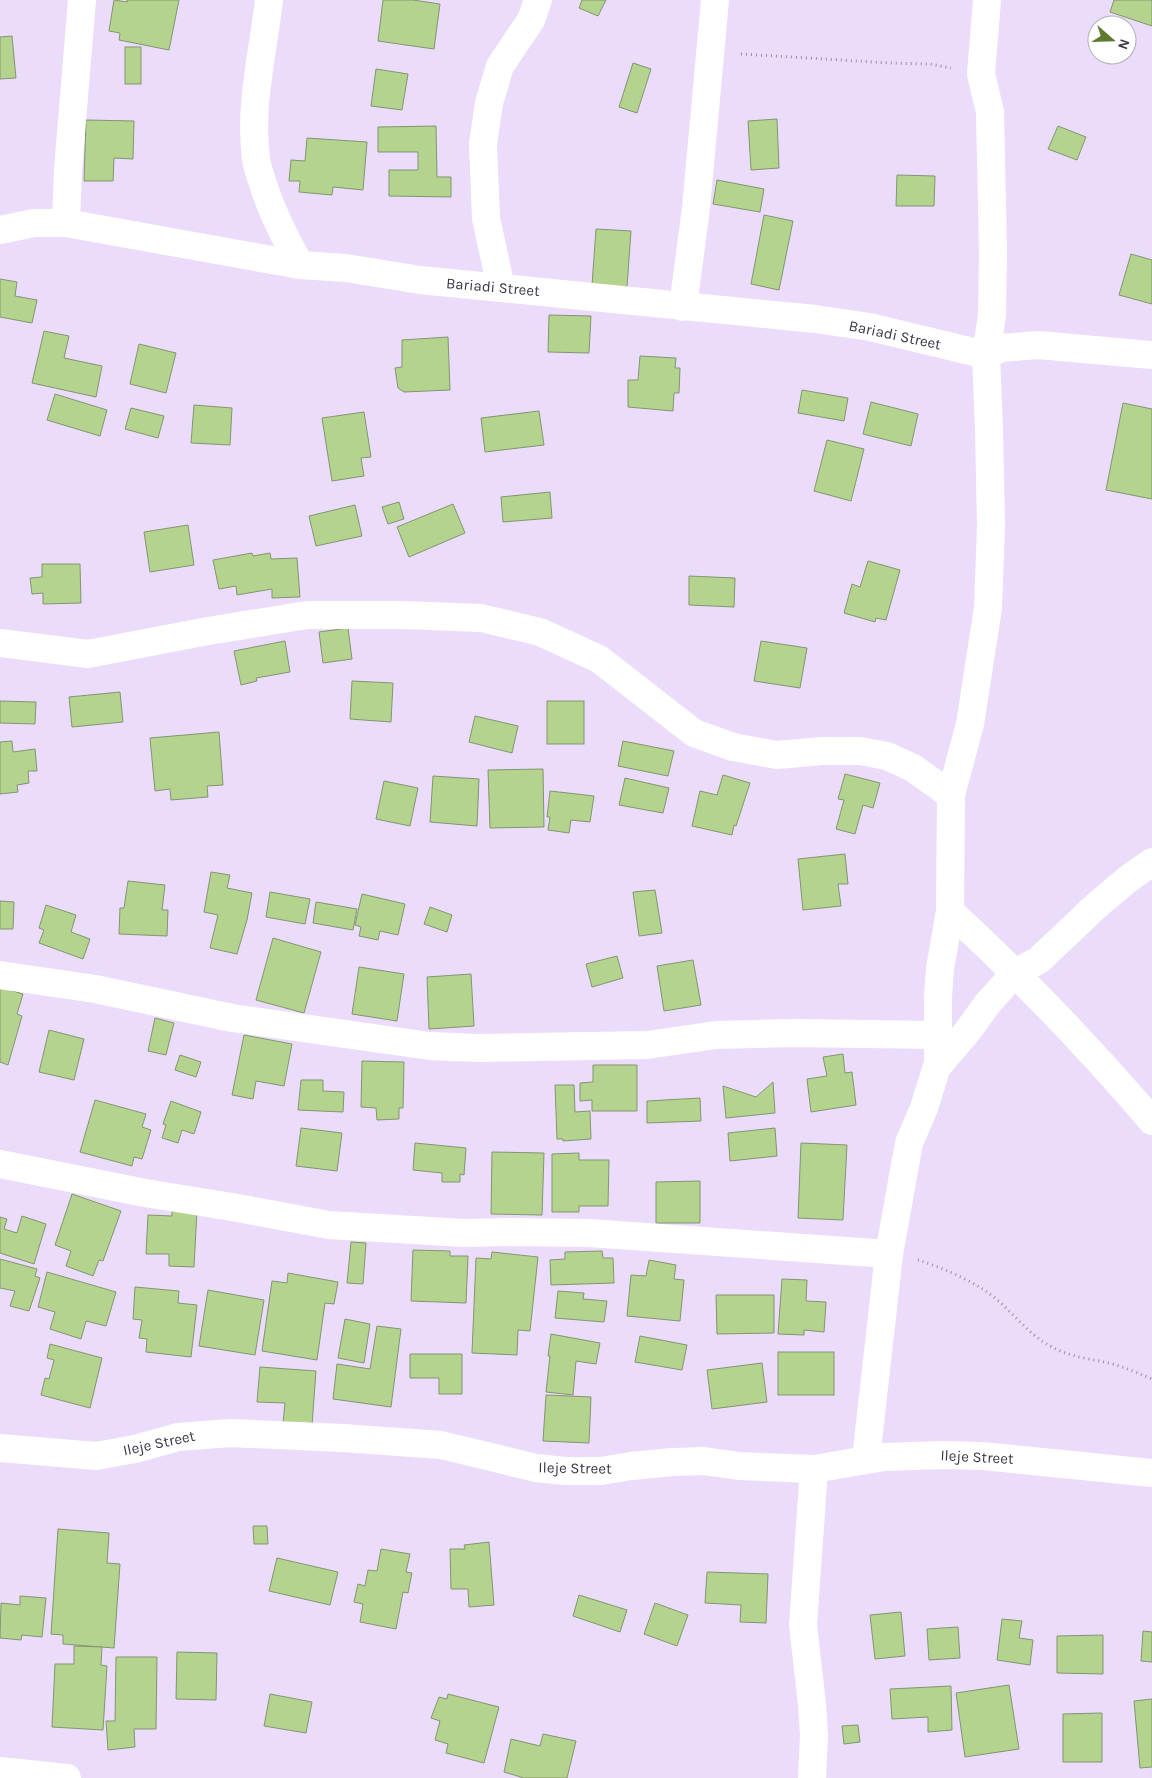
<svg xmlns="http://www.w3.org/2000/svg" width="1152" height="1778" viewBox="0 0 1152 1778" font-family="Karla,sans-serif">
<rect width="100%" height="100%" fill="#ecdcfb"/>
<!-- building -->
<g fill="#b4d38e" stroke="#83956f">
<path d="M 114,0 L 127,2 L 127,0 L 179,0 L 169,50 L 119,40 L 120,33 L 109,31 Z"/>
<path d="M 383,0 L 413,0 L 440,4 L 434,49 L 378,41 Z"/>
<path d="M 582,0 L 606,0 L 598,16 L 579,8 Z"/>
<path d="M 1114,0 L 1152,0 L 1152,26 L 1110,12 Z"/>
<path d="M 12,36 L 16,78 L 0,79 L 0,37 Z"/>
<rect x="125" y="47" width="16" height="37"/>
<path d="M 633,63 L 651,69 L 637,113 L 619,107 Z"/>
<path d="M 376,69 L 408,74 L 402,110 L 371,106 Z"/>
<path d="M 777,119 L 779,168 L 751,170 L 748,121 Z"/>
<path d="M 86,120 L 134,121 L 133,159 L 114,158 L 113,181 L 84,181 Z"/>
<path d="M 436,126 L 437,177 L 451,177 L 451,197 L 389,196 L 389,170 L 418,170 L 418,152 L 378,152 L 378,127 Z"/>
<path d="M 1058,126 L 1086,137 L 1077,160 L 1048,149 Z"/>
<path d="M 307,138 L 367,142 L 363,190 L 333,187 L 332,195 L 299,192 L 300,181 L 289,181 L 291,160 L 305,161 Z"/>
<path d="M 897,175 L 935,176 L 934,206 L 896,206 Z"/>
<path d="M 717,180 L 764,189 L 760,212 L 713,204 Z"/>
<path d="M 764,215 L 793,221 L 779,290 L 751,284 Z"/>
<path d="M 596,229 L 631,231 L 627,287 L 592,285 Z"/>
<path d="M 1131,254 L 1152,260 L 1152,304 L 1119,295 Z"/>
<path d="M 0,279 L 17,282 L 15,296 L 37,300 L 32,323 L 0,317 Z"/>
<path d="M 549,315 L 591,316 L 589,353 L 548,352 Z"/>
<path d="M 44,331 L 69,336 L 64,358 L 102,366 L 96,397 L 32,383 Z"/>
<path d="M 448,337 L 450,390 L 404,392 L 398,388 L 395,368 L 402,367 L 402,340 Z"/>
<path d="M 139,344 L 176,353 L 166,393 L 130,384 Z"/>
<path d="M 640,356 L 676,358 L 675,368 L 680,368 L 679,393 L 674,393 L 673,411 L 628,407 L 628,380 L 638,380 Z"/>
<path d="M 802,390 L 848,398 L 844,421 L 798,413 Z"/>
<path d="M 55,394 L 107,410 L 100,436 L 47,420 Z"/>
<path d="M 871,402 L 918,414 L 911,446 L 863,434 Z"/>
<path d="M 1123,403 L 1152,409 L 1152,499 L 1106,490 Z"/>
<path d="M 194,405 L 232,408 L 230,445 L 191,443 Z"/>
<path d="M 131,408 L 164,416 L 158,438 L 125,429 Z"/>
<path d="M 539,411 L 544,445 L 485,452 L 481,418 Z"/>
<path d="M 364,412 L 371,457 L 361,458 L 364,476 L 332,481 L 322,418 Z"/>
<path d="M 827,440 L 864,449 L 851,501 L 814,491 Z"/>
<path d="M 550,492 L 552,518 L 503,522 L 501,497 Z"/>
<path d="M 399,502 L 404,519 L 388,524 L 382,507 Z"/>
<path d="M 453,504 L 465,533 L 409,557 L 397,527 Z"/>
<path d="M 355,505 L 362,536 L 316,546 L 309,516 Z"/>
<path d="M 188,525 L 194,565 L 150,572 L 144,532 Z"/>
<path d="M 252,553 L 253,556 L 270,553 L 271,559 L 297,558 L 300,597 L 272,598 L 272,589 L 237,595 L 236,586 L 219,589 L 213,560 Z"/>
<path d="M 868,561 L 900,570 L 886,620 L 876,618 L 875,622 L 844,613 L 852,584 L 860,587 Z"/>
<path d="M 42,564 L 80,564 L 81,603 L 43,604 L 43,593 L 32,594 L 30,578 L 42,577 Z"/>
<path d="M 689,576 L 735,578 L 734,607 L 689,605 Z"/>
<path d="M 348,628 L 352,659 L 323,663 L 319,632 Z"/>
<path d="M 285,641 L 290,672 L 256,678 L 257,681 L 241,685 L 234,651 Z"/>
<path d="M 761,641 L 807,648 L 800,688 L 754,681 Z"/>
<path d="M 352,681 L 393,683 L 391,722 L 350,719 Z"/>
<path d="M 120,692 L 123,722 L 72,727 L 69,697 Z"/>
<path d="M 0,701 L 36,702 L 35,724 L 0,723 Z"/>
<rect x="547" y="701" width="37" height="43"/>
<path d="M 475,716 L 518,726 L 512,753 L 469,742 Z"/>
<path d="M 219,732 L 223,785 L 207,786 L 208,797 L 171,800 L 170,789 L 155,791 L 150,738 Z"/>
<path d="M 12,741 L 13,752 L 35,749 L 37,771 L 28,771 L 29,783 L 17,785 L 18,792 L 0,794 L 0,742 Z"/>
<path d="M 623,741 L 674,751 L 668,776 L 618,766 Z"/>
<path d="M 543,769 L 544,827 L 490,828 L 488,770 Z"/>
<path d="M 845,774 L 880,783 L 873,808 L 863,805 L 855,834 L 836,829 L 844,800 L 838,799 Z"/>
<path d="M 723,775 L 750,783 L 736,826 L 734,825 L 732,835 L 692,826 L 700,791 L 717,795 Z"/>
<path d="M 433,776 L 479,779 L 477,826 L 430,822 Z"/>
<path d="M 625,778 L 669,788 L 663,813 L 619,805 Z"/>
<path d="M 384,781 L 418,788 L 410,826 L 376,819 Z"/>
<path d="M 550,791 L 594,796 L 590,822 L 571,820 L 569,833 L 548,830 L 550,817 L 547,817 Z"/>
<path d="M 845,854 L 848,884 L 838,884 L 841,906 L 803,910 L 798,859 Z"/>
<path d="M 211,872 L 230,875 L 227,888 L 252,893 L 247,920 L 237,954 L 210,948 L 218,915 L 204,912 Z"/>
<path d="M 128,881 L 165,885 L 162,910 L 168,910 L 167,936 L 119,934 L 120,908 L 124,908 Z"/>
<path d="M 655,890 L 662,933 L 639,936 L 633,892 Z"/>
<path d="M 270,892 L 310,899 L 305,924 L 266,917 Z"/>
<path d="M 362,894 L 405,904 L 398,935 L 380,931 L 378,940 L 359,936 L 361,927 L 355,925 Z"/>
<path d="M 0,901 L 14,902 L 13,929 L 0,929 Z"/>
<path d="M 316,902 L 357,909 L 353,930 L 313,923 Z"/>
<path d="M 46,905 L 76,915 L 71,932 L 90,939 L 83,959 L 39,943 L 44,930 L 39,928 Z"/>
<path d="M 430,907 L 452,915 L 447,932 L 424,924 Z"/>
<path d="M 273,938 L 321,952 L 304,1013 L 256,1000 Z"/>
<path d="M 617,956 L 623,978 L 592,987 L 586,964 Z"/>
<path d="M 693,960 L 701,1005 L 664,1011 L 657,966 Z"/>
<path d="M 359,967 L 404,974 L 397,1021 L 352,1014 Z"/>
<path d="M 471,974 L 474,1026 L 429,1029 L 427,977 Z"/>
<path d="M 0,987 L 23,994 L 17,1014 L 22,1016 L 8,1065 L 0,1062 Z"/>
<path d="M 155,1018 L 174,1023 L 166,1055 L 148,1051 Z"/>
<path d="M 49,1030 L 84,1039 L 74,1080 L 39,1072 Z"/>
<path d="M 244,1035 L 292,1044 L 284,1086 L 256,1081 L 253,1099 L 232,1095 Z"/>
<path d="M 843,1054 L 845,1073 L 852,1072 L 856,1105 L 811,1112 L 807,1079 L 827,1076 L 823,1057 Z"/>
<path d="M 180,1055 L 201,1062 L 196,1077 L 175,1070 Z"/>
<path d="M 362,1061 L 404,1062 L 403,1108 L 399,1108 L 399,1119 L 377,1120 L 376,1108 L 361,1107 Z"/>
<path d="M 593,1065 L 637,1065 L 637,1111 L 592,1111 L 592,1100 L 580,1101 L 580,1083 L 593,1082 Z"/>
<path d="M 301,1080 L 323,1080 L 323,1091 L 344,1092 L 343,1112 L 298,1110 Z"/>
<path d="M 773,1082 L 775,1113 L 726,1118 L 723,1086 L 756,1097 Z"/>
<path d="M 555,1085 L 574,1085 L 575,1112 L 590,1111 L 591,1139 L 563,1141 L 563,1139 L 557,1139 Z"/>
<path d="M 700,1098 L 701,1121 L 647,1123 L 647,1101 Z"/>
<path d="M 95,1100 L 146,1114 L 142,1127 L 151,1130 L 142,1159 L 134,1157 L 132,1166 L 80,1152 Z"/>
<path d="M 171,1101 L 201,1112 L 194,1134 L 182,1130 L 178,1143 L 162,1138 L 166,1125 L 163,1124 Z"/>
<path d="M 301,1128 L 342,1133 L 337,1171 L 296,1166 Z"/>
<path d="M 775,1128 L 777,1156 L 730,1161 L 728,1133 Z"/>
<path d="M 415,1143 L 466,1148 L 464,1175 L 460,1174 L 460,1182 L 442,1182 L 442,1173 L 413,1170 Z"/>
<path d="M 801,1143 L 847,1145 L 843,1220 L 798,1218 Z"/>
<path d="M 492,1152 L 544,1153 L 542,1215 L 491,1214 Z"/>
<path d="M 579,1153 L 579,1160 L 609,1160 L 608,1206 L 579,1206 L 579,1212 L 552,1212 L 552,1154 Z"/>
<path d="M 700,1181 L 700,1223 L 656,1223 L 656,1182 Z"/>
<path d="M 72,1194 L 121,1211 L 103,1261 L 99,1260 L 93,1276 L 66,1266 L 71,1251 L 55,1245 Z"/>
<path d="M 172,1209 L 197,1210 L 194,1267 L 169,1266 L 169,1254 L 146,1254 L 148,1215 L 172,1216 Z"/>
<path d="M 22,1216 L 46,1224 L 34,1264 L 0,1253 L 0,1217 L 7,1219 L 4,1229 L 17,1233 Z"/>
<path d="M 351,1242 L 366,1243 L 363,1284 L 347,1283 Z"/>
<path d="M 413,1250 L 450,1251 L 450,1256 L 468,1256 L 466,1303 L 411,1301 Z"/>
<path d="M 602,1251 L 603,1258 L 613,1258 L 614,1283 L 551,1285 L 550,1260 L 565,1259 L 565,1252 Z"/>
<path d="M 492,1252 L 538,1257 L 530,1331 L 518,1330 L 517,1355 L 472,1353 L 476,1258 L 491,1259 Z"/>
<path d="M 0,1259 L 37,1269 L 35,1276 L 40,1278 L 29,1311 L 10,1306 L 15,1291 L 0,1288 Z"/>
<path d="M 649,1260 L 676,1265 L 674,1279 L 684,1280 L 680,1321 L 627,1316 L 631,1275 L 646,1276 Z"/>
<path d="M 47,1272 L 116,1292 L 106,1326 L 86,1321 L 81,1339 L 50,1329 L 55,1312 L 38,1307 Z"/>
<path d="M 288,1273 L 338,1282 L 334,1304 L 325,1303 L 317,1360 L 262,1351 L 272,1281 L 287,1283 Z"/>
<path d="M 782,1279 L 807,1280 L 806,1301 L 826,1302 L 824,1332 L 804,1330 L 804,1335 L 778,1334 Z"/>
<path d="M 135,1287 L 179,1291 L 178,1303 L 197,1305 L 191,1357 L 146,1352 L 147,1339 L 139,1338 L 142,1320 L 133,1319 Z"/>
<path d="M 208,1290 L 264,1300 L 255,1355 L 199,1346 Z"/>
<path d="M 558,1291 L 584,1293 L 583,1299 L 607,1301 L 604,1322 L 555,1318 Z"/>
<path d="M 716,1295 L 774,1295 L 774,1333 L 717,1334 Z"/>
<path d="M 345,1319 L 370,1324 L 364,1363 L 338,1358 Z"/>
<path d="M 377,1326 L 401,1329 L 391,1407 L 333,1399 L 337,1364 L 370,1369 Z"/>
<path d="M 551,1334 L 600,1343 L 596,1364 L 576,1361 L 573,1395 L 546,1392 L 550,1356 L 548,1356 Z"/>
<path d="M 640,1336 L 687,1345 L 682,1370 L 635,1362 Z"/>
<path d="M 50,1344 L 102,1358 L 90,1408 L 41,1395 L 45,1378 L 49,1379 L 54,1360 L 47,1358 Z"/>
<rect x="778" y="1352" width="56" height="43"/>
<path d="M 410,1354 L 462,1354 L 462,1394 L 439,1394 L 439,1378 L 410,1378 Z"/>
<path d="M 762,1363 L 767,1402 L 712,1409 L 707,1370 Z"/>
<path d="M 260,1367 L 316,1371 L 312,1425 L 283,1423 L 285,1403 L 257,1402 Z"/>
<path d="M 546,1395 L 591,1397 L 589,1443 L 543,1441 Z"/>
<path d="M 253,1526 L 267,1526 L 268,1544 L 254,1544 Z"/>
<path d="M 58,1529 L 109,1533 L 107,1563 L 120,1564 L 114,1648 L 63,1644 L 63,1635 L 51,1634 Z"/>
<path d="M 489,1542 L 494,1605 L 469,1607 L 468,1589 L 451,1589 L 450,1549 L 465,1549 L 464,1545 Z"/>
<path d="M 381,1549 L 410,1554 L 406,1572 L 412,1573 L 408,1593 L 403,1592 L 396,1629 L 360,1622 L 363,1604 L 354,1602 L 358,1584 L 365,1586 L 368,1570 L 377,1571 Z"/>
<path d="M 277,1558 L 338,1572 L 330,1605 L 269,1591 Z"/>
<path d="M 707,1572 L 768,1574 L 766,1623 L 740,1622 L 741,1605 L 705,1603 Z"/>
<path d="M 579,1595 L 627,1610 L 620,1632 L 573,1616 Z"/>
<path d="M 20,1596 L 46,1598 L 42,1637 L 22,1635 L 21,1640 L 0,1638 L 1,1603 L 20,1605 Z"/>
<path d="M 655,1603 L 688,1615 L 677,1646 L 644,1634 Z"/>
<path d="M 901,1612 L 905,1656 L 875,1659 L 870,1615 Z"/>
<path d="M 1002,1619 L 1022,1621 L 1019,1638 L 1033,1640 L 1030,1665 L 997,1660 Z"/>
<path d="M 958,1627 L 960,1658 L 929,1660 L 927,1629 Z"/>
<path d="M 1143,1631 L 1152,1632 L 1152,1662 L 1141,1661 Z"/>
<path d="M 1103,1635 L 1103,1674 L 1057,1673 L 1057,1636 Z"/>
<path d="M 74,1646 L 102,1647 L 101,1665 L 107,1666 L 103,1730 L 52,1727 L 55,1664 L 74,1664 Z"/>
<path d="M 177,1652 L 217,1653 L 216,1700 L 176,1699 Z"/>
<path d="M 116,1657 L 157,1657 L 156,1729 L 134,1729 L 135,1747 L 108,1750 L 106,1721 L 115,1721 Z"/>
<path d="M 1009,1685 L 1019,1749 L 965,1757 L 956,1693 Z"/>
<path d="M 951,1686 L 952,1730 L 928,1732 L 928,1717 L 892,1719 L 890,1689 Z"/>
<path d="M 270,1694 L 312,1702 L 306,1733 L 264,1726 Z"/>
<path d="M 448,1694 L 499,1707 L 484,1763 L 446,1753 L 448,1744 L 435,1740 L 440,1721 L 431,1718 L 439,1697 L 447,1699 Z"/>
<path d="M 1152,1699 L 1152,1767 L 1140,1768 L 1134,1701 Z"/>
<path d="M 1102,1713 L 1102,1762 L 1063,1762 L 1063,1714 Z"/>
<path d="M 858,1725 L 860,1742 L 844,1744 L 842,1726 Z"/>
<path d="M 543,1734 L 576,1741 L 567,1778 L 524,1778 L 504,1772 L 511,1739 L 540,1746 Z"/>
</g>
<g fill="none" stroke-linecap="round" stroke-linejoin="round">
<!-- path -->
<g stroke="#9a8ea5" stroke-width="3" stroke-dasharray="1 4" stroke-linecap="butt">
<path d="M 741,54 L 890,63 L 930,64 L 951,68"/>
<path d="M 918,1260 C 946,1269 981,1284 1002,1304 C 1019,1320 1033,1338 1054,1348 C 1071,1357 1091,1359 1109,1363 C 1124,1367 1138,1373 1152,1379"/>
</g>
<!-- minor -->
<g stroke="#fff" stroke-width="28">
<path d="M 269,0 C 263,53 249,106 256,159 C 257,167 260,174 262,181 C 271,211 285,238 300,265"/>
<path d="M 66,223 L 68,169 L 82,0"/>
<path d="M 0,230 L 34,223 L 66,223 L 300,265 L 346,268 L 420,280 L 815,319 L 870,327 L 986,355 L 1001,348 L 1038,345 L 1152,355"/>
<path d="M 501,288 L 486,218 L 483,144 L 489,103 L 500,66 L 531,20 L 538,0"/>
<path d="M 683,307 L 696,208 L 715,0"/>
<path d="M 0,643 L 88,654 L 208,631 L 307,615 L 403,615 L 481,618 L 540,632 L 599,659 L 694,733 L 733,747 L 777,755 L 822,751 L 860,751 L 887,756 L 913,768 L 951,795"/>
<path d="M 950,911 C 1021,977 1089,1047 1152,1121"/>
<path d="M 0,975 L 95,989 L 232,1018 L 430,1046 L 477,1048 L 647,1045 L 716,1035 L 795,1033 L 937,1035"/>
<path d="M 937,1067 L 967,1032 L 988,1003 L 1015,973 L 1039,960 L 1096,906 L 1128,879 L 1152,862"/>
<path d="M 0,1164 L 145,1193 L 232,1207 L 329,1225 L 464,1233 L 515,1232 L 589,1233 L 889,1254"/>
<path d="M 0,1448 L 96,1456 L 135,1449 L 178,1437 L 231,1433 L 343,1438 L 441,1445 L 536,1468 L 565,1471 L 601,1471 L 631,1466 L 673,1462 L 704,1461 L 739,1466 L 814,1469 L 884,1457 L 942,1455 L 983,1456 L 1152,1473"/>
<path d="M 866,1459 L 889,1254 L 909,1143 L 924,1108 L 938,1063 L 938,996 L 940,969 L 950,911 L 951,795 L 970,724 L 988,608 L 991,526 L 989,430 L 986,355 L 992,315 L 993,252 L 990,112 L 981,74 L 987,0"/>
<path d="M 0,1771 L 67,1778"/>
<path d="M 812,1778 L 814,1735 L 812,1704 L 803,1625 L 814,1469"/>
</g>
</g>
<g text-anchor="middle" stroke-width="4.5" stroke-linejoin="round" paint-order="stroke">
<!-- street labels -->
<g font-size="15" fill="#3d3645" stroke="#fff">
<text transform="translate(493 287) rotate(5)" y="5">Bariadi Street</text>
<text transform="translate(895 335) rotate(12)" y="5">Bariadi Street</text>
<text transform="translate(159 1443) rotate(-12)" y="5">Ileje Street</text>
<text transform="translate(977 1457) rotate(3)" y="5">Ileje Street</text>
<text transform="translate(575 1468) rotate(1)" y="5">Ileje Street</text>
</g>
</g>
<!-- north arrow -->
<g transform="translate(1112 40) rotate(110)"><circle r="24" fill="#ffffff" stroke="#b1afb5"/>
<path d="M0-4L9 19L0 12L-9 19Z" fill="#5c7a30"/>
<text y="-8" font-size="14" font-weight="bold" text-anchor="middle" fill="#3d3645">N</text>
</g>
</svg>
